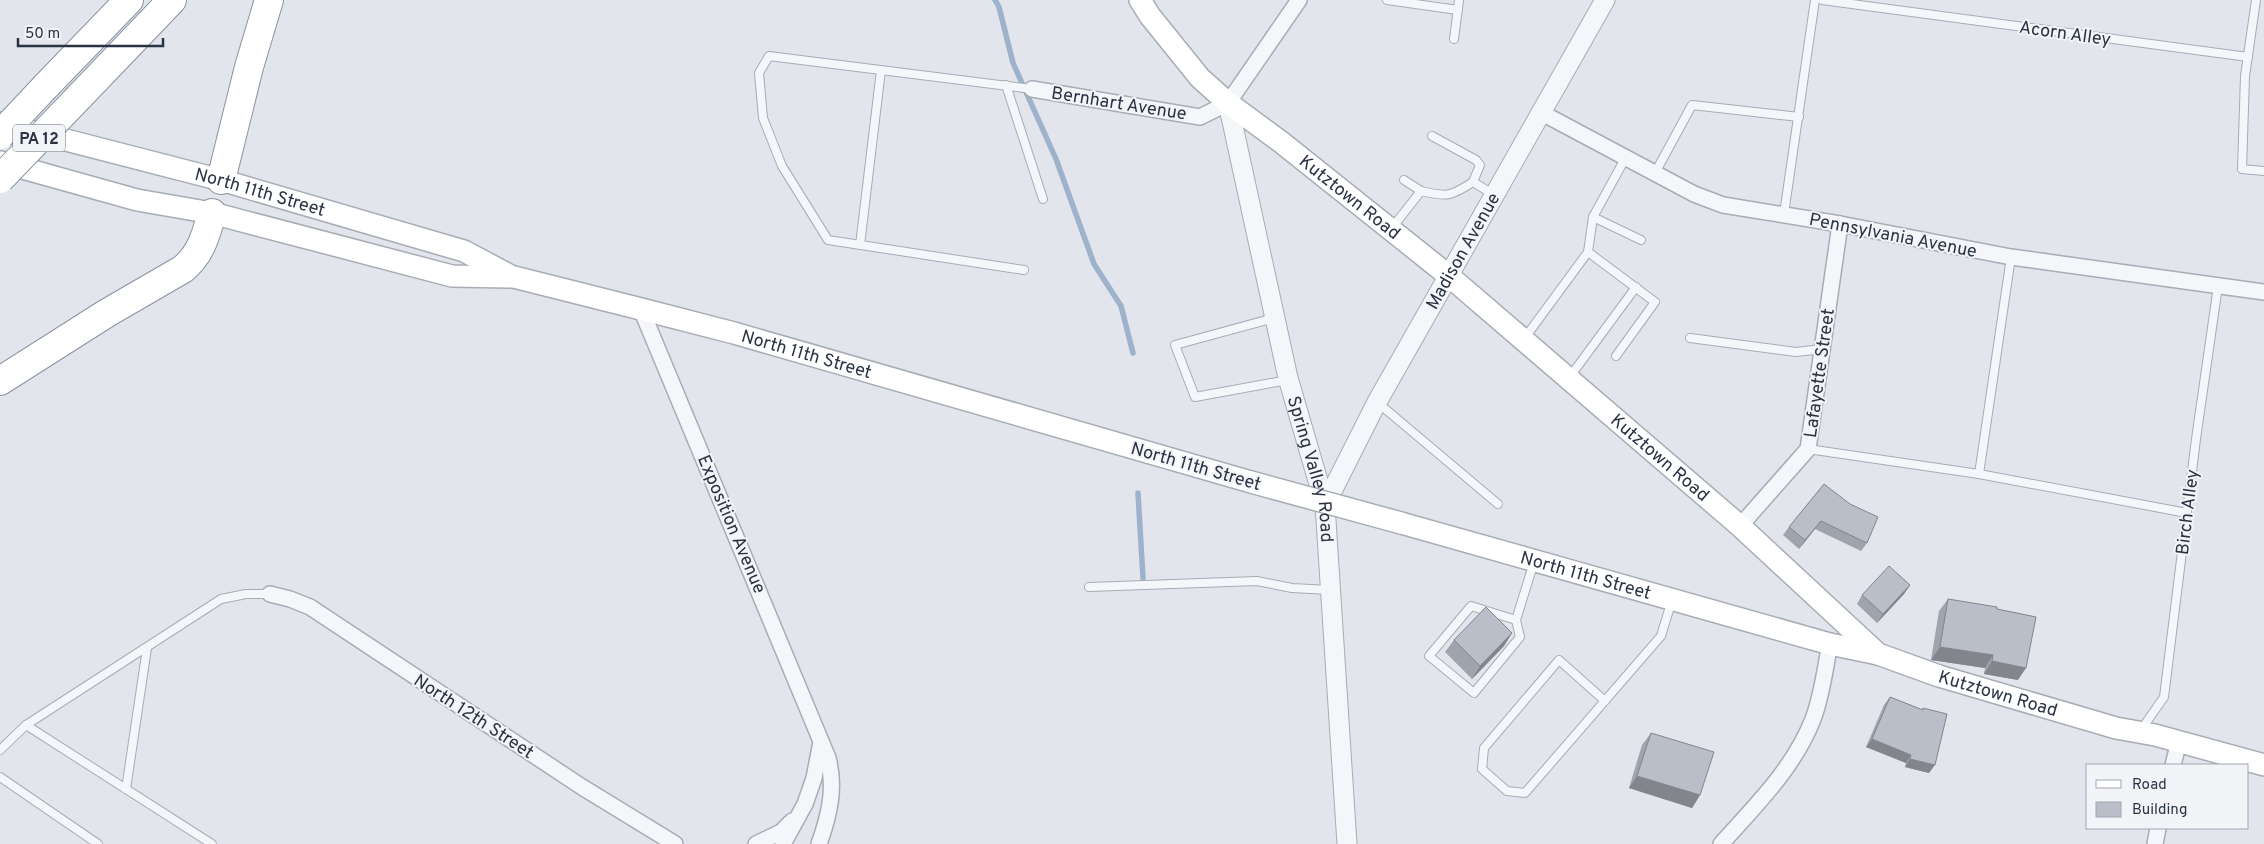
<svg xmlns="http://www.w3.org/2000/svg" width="2264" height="844" viewBox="0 0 2264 844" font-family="Overpass,sans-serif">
<rect width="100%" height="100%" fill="#e2e5eb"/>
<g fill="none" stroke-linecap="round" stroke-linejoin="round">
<!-- stream -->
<g stroke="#9db2cb" stroke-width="5.5">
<path d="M 995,0 L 999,7 L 1013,63 L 1056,159 L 1094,264 L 1121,306 L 1133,353"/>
<path d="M 1138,493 L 1143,578"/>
</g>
<!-- service casing -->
<g stroke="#a7acb5" stroke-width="10">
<g id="service">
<path d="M 1387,0 L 1458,10"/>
<path d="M 1822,0 L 2248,57"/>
<path d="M 2256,0 L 2245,76 L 2242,169 L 2264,171"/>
<path d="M 1454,39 L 1459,0"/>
<path d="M 1006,85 L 1043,199"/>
<path d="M 1432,136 L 1476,160 L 1480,165 L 1473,182 L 1493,194"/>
<path d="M 1655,173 L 1692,105 L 1799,117"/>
<path d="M 1404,180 L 1421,191"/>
<path d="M 1784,214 L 1815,0"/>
<path d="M 1593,217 L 1641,240"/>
<path d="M 1392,228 L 1421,191 C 1447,197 1450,197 1473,182"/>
<path d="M 860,245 L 881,70"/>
<path d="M 1024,270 L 828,240 L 782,166 L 763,118 L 759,73 L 769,56 L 1032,89"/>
<path d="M 1274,318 L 1175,345 L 1195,397 L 1288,380"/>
<path d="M 1690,338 L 1796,352 L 1822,349"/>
<path d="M 1524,339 L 1588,252"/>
<path d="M 1616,356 L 1655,302 L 1588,252 L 1593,217 L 1626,157"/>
<path d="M 1569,378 L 1636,287"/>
<path d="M 1377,402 L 1498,504"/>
<path d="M 1808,449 L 1979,474 L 2187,513"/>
<path d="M 1979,474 L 2011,257"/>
<path d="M 1089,587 L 1257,581 L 1292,588 L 1330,590"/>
<path d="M 1516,620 L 1471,606 L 1429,656 L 1474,693 L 1520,637 L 1516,620 L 1534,562"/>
<path d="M 1605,701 L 1559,660 L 1484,748 L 1482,769 L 1507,791 L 1525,793 L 1661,636 L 1672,600"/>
<path d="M 26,725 L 212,844"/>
<path d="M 2141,730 L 2164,697 L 2196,439 L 2218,286"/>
<path d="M 0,750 L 26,725 L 221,599 L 246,594 L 270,594"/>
<path d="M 0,777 L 98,844"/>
<path d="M 126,789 L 147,648"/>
</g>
</g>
<!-- minor casing -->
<g stroke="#a7acb5" stroke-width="18">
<g id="minor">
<path d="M 1032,89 L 1200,117 L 1228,103 L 1299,0"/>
<path d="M 1542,113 L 1694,194 L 1723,205 L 1840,224 L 2011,257 L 2264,292"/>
<path d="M 641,309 L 828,758 C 836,788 829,816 819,844"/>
<path d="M 1740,526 L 1808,449 L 1840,224"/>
<path d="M 270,594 L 290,599 L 310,607 L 582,787 L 675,844"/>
<path d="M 2173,765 L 2179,741"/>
<path d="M 756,844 L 781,832 L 792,821"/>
<path d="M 783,844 L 805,804 L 814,778 L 821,742"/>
<path d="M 1721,844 C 1756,805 1794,768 1813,719 C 1822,696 1825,668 1830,644"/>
<path d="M 2155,844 L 2158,828"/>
</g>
</g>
<!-- tertiary casing -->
<g stroke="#a7acb5" stroke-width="21">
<g id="tertiary">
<path id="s1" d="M 1228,103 L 1288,378 L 1325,505 L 1347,844"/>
<path id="s2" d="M 1325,505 L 1377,402 L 1605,0"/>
</g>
</g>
<!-- secondary casing -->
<g stroke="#a7acb5" stroke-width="24">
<g id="secondary">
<path id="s3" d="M 1140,0 L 1150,16 L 1200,78 L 1228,103 L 1281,142 L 1449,276 L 1740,526 L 1878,654 L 1939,676 L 2116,728 L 2155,735 L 2264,765"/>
<path id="s4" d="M 0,123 L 221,180 L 464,251 L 509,275"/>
<path id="s5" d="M 1,162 L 137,200 L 212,213 L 452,276 L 514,277 L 641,309 L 734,333 L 1251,482"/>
<path id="s6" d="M 1401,523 L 1830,644 L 1878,654"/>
</g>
</g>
<!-- motorway casing -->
<g stroke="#8992a2" stroke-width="30">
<g id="motorway">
<path d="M 45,87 L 129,0"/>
<path d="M 79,97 L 172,0"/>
<path d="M 221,180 L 249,67 L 269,0"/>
<path d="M 0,381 L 107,313 L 183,269 C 201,254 206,235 212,213"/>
</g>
</g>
<!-- service -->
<use href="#service" stroke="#f5f6f9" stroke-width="8"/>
<!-- minor -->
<use href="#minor" stroke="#f5f6f9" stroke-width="15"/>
<!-- tertiary -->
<use href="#tertiary" stroke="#f5f6f9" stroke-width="19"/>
<!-- secondary -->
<use href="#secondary" stroke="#fff" stroke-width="21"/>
<!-- motorway -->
<use href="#motorway" stroke="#fff" stroke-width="28"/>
<!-- secondary-bridge casing -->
<g stroke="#a7acb5" stroke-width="24" stroke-linecap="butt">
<path id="secondary-bridge" d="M 1251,482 L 1401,523"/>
</g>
<!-- motorway-bridge casing -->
<g stroke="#8992a2" stroke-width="30" stroke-linecap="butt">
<g id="motorway-bridge">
<path d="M 0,135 L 45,87"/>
<path d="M 0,179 L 79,97"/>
</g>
</g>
<!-- secondary-bridge -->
<use href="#secondary-bridge" stroke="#fff" stroke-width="21"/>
<!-- motorway-bridge -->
<use href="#motorway-bridge" stroke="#fff" stroke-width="28"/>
</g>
<!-- wall -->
<g fill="#9fa3ac">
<path d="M 1824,484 L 1867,543 L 1861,551 L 1815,529 L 1799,549 L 1783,535 L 1789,527 Z"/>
<path d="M 1910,585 L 1904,594 L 1877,623 L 1857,604 L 1862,595 Z"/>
<path d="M 1948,599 L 1997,609 L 2018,680 L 1984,674 L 1985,668 L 1931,660 L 1939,611 Z"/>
<path d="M 1512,633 L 1504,646 L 1472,679 L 1445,652 L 1454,640 Z"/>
<path d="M 1890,697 L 1922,710 L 1923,708 L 1929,773 L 1905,767 L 1906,763 L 1866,747 L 1884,705 Z"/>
<path d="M 1651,733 L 1700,795 L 1692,808 L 1629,788 L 1642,745 Z"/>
</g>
<!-- shaded-wall -->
<g fill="#82858c">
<path d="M 1821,521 L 1815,529 L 1799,549 L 1805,540 Z"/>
<path d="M 1910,585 L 1904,594 L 1877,623 L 1883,614 Z"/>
<path d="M 1512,633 L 1504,646 L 1472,679 L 1480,666 Z"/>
<path d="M 1940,647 L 1993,655 L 1985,668 L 1931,660 Z"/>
<path d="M 1992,661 L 2026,668 L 2018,680 L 1984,674 Z"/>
<path d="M 1872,739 L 1911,755 L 1906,763 L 1866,747 Z"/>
<path d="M 1910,759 L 1935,765 L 1929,773 L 1905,767 Z"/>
<path d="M 1637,776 L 1700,795 L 1692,808 L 1629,788 Z"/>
</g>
<!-- building -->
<g fill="#b9bec8" stroke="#82858c">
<path d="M 1824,484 L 1850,504 L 1878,517 L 1867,543 L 1821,521 L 1805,540 L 1789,527 Z"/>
<path d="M 1889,566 L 1910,585 L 1883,614 L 1862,595 Z"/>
<path d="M 1948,599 L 1997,607 L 1997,609 L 2036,617 L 2026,668 L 1992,661 L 1993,655 L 1940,647 Z"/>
<path d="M 1486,607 L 1512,633 L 1480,666 L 1454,640 Z"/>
<path d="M 1890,697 L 1923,710 L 1923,708 L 1947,714 L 1935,765 L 1910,759 L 1911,755 L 1872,739 Z"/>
<path d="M 1651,733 L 1714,752 L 1700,795 L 1637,776 Z"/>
</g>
<g text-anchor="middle" stroke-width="4" stroke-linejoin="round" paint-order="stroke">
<!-- shield labels -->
<rect fill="#f2f4f8" stroke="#666d79" stroke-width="1" x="13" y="124.5" width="52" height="27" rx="4"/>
<g font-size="16" font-weight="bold" fill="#2a3343">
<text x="39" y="144">PA 12</text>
</g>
<!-- street labels -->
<g font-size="18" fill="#2a3343" stroke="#f2f4f8">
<text transform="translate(2065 33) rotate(8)" y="6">Acorn Alley</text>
<text transform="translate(1119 103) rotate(9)" y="6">Bernhart Avenue</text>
<text dy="6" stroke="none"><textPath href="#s4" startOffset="269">North 11th Street</textPath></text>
<text dy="6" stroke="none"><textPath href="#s3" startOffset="290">Kutztown Road</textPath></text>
<text transform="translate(1893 235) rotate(11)" y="6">Pennsylvania Avenue</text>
<text dy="6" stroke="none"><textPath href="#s2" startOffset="289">Madison Avenue</textPath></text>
<text dy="6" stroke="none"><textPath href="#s5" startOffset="830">North 11th Street</textPath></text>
<text transform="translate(1819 373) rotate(-82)" y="6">Lafayette Street</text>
<text dy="6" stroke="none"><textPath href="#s3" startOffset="695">Kutztown Road</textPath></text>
<text transform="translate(1196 466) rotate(16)" y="6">North 11th Street</text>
<text dy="6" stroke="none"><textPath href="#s1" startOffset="376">Spring Valley Road</textPath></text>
<text transform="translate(2187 512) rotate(-83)" y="6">Birch Alley</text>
<text transform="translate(732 524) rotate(67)" y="6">Exposition Avenue</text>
<text dy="6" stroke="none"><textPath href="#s6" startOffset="192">North 11th Street</textPath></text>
<text dy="6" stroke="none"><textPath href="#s3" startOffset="1115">Kutztown Road</textPath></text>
<text transform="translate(474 716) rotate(33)" y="6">North 12th Street</text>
</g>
</g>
<!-- legend -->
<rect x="2086" y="764" width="162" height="65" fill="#f2f4f8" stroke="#a2a7b0"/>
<rect x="2096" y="780" width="25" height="8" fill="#ffffff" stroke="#a2a7b0"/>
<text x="2132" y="789" font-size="15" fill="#2a3343">Road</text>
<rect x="2096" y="802" width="25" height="15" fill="#b9bec8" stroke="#a2a7b0"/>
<text x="2132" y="814" font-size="15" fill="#2a3343">Building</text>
<!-- scale -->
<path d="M18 38v8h145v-8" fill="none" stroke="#2a3343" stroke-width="2.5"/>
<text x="25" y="38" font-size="15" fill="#2a3343" stroke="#f2f4f8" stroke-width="4" paint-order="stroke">50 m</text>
</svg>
